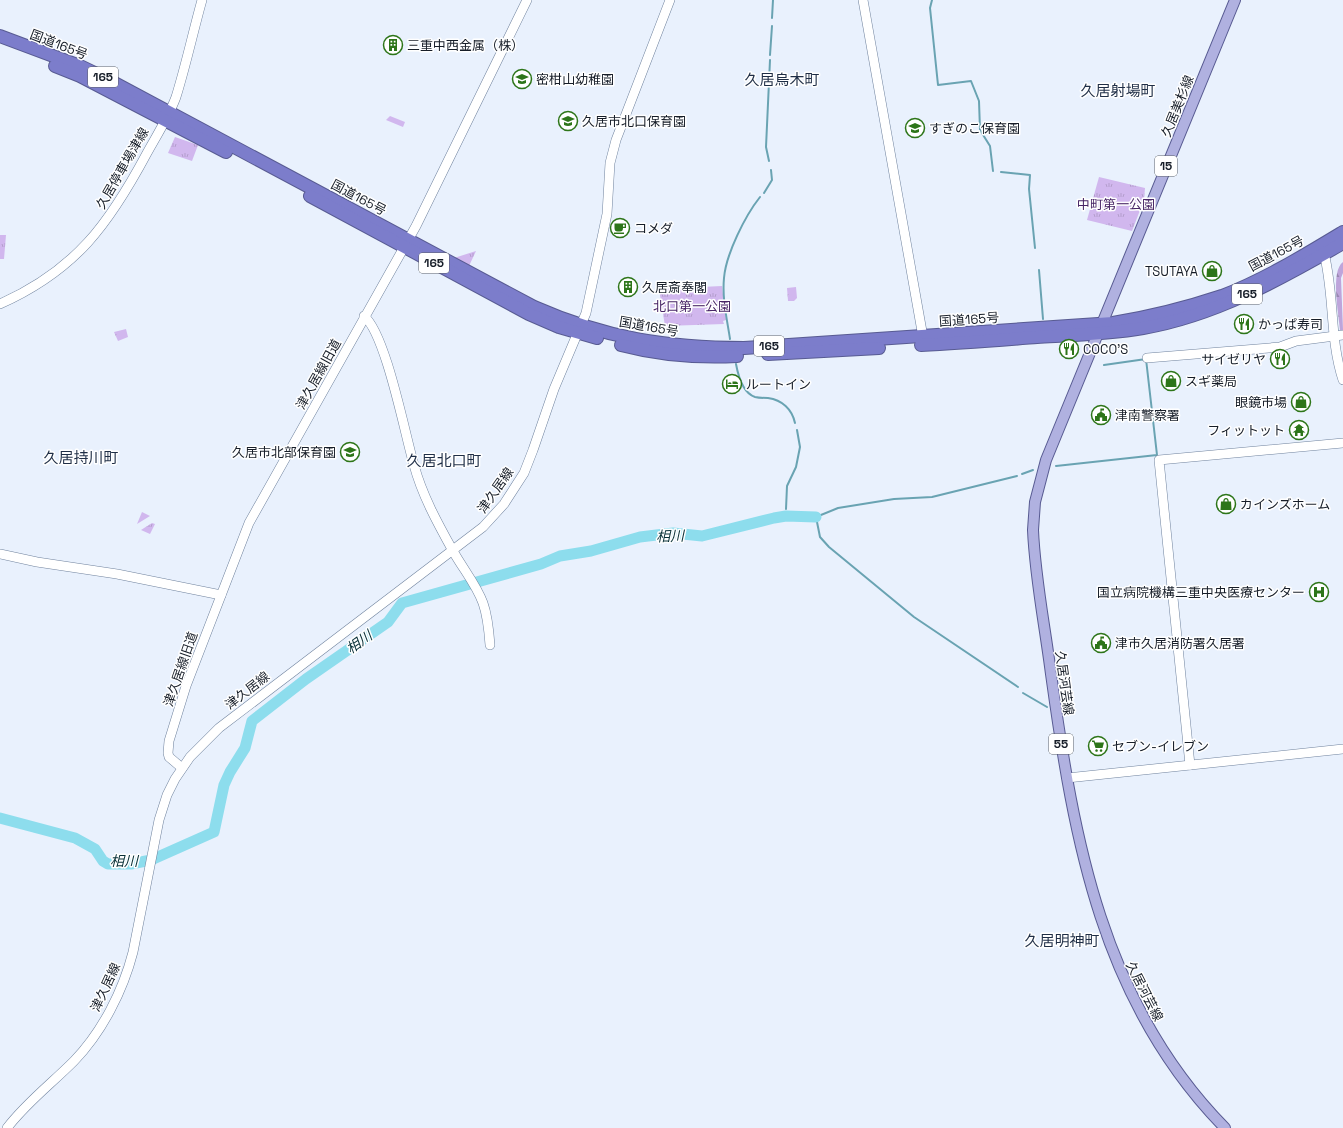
<svg xmlns="http://www.w3.org/2000/svg" width="1343" height="1128" viewBox="0 0 1343 1128" font-family="'Space Grotesk','Noto Sans JP',sans-serif">
<defs>
<pattern id="forest-firs" width="22" height="20" patternUnits="userSpaceOnUse"><rect width="22" height="20" fill="#bea5db"/><path d="M5 1l3.5 6h-7zM16 11l3.5 6h-7z" fill="#9986b2"/></pattern>
<pattern id="park-tufts" width="24" height="20" patternUnits="userSpaceOnUse"><rect width="24" height="20" fill="#d1b7ee"/><path d="M3 7l-1-3M5 7V3M7 7l1-3M15 17l-1-3M17 17v-4M19 17l1-3" fill="none" stroke="#b39dcc"/></pattern>
</defs>
<rect width="100%" height="100%" fill="#e9f1fd"/>
<!-- forest -->
<path fill="url(#forest-firs)" d="M 1343,262 L 1343,273 L 1341,278 L 1343,330 L 1340,330 C 1339,315 1330,271 1343,262 Z"/>
<!-- park -->
<g fill="url(#park-tufts)">
<path d="M 390,116 L 405,122 L 403,127 L 386,120 Z"/>
<path d="M 175,137 L 198,145 L 192,161 L 168,153 Z"/>
<path d="M 1099,177 L 1145,188 L 1144,200 L 1132,231 L 1087,220 Z"/>
<path d="M 0,235 L 6,235 L 4,259 L 0,259 Z"/>
<path d="M 476,251 L 469,266 L 454,258 Z"/>
<path d="M 722,286 L 726,320 L 723,321 L 724,324 L 665,326 L 659,289 Z"/>
<path d="M 796,287 L 797,298 L 794,301 L 788,301 L 787,288 Z"/>
<path d="M 126,329 L 128,337 L 118,341 L 114,332 Z"/>
<path d="M 142,512 L 150,516 L 137,524 Z"/>
<path d="M 152,523 L 155,524 L 150,534 L 141,530 Z"/>
</g>
<g fill="none" stroke-linecap="round" stroke-linejoin="round">
<!-- stream -->
<g stroke="#69a3b2" stroke-width="2">
<path d="M 932,0 L 930,8 L 938,85 L 971,81 L 979,101 L 980,130 L 990,146 L 993,171"/>
<path d="M 772,18 L 773,0"/>
<path d="M 770,55 L 772,26"/>
<path d="M 769,161 L 766,147 L 770,60"/>
<path d="M 1001,172 L 1030,175 L 1029,189 L 1035,248"/>
<path d="M 764,193 L 772,180 L 771,170"/>
<path d="M 1039,270 L 1043,319"/>
<path d="M 730,339 C 727,319 722,299 724,278 C 726,254 745,216 760,197"/>
<path d="M 736,364 C 738,375 743,393 755,397 C 759,398 764,398 768,398 C 782,400 792,409 795,423"/>
<path d="M 1056,466 L 1157,455 L 1146,359 L 1104,365"/>
<path d="M 1022,474 L 1033,470"/>
<path d="M 1017,476 L 932,497 L 894,499 L 838,508 L 816,517 L 820,537 L 829,547 L 914,617 L 1018,687"/>
<path d="M 786,509 L 787,486 L 796,467 L 800,447 L 797,430"/>
<path d="M 786,516 L 786,515"/>
<path d="M 1023,693 L 1047,707"/>
</g>
<!-- river -->
<path stroke="#8ddded" stroke-width="11" d="M 0,818 L 75,838 L 95,849 L 103,861 L 108,864 L 131,864 L 151,860 L 214,832 L 224,785 L 230,772 L 245,748 L 252,721 L 306,679 L 388,622 L 402,603 L 541,564 L 560,556 L 591,551 L 640,537 L 673,533 L 702,536 L 774,518 L 786,516 L 816,517"/>
<!-- secondary casing -->
<g stroke="#70839e" stroke-width="10">
<g id="secondary">
<path d="M 863,0 L 923,337"/>
<path d="M 1323,249 C 1335,292 1329,338 1343,380"/>
<path d="M 0,304 C 76,270 109,224 147,153 C 157,135 169,116 176,97 C 186,65 193,32 202,0"/>
<path d="M 364,316 C 386,334 405,435 414,465 C 422,495 438,524 453,551 C 463,569 476,584 483,603 C 488,617 489,631 490,645"/>
<path d="M 1147,358 L 1280,347 L 1296,341 L 1343,335"/>
<path d="M 0,554 L 37,562 L 117,574 L 221,595"/>
<path d="M 1190,765 L 1159,460 L 1343,443"/>
<path d="M 182,768 L 169,757 L 168,753 L 169,741 L 186,686 L 249,523 L 416,226 L 527,0"/>
<path d="M 1067,778 L 1343,749"/>
<path d="M 7,1128 C 26,1103 51,1084 74,1061 C 102,1032 123,991 133,952 L 159,820 L 167,795 L 175,779 L 190,757 L 219,728 L 483,527 L 504,504 L 524,473 L 533,450 L 554,389 L 586,313 L 607,214 L 610,163 L 616,140 L 670,0"/>
</g>
</g>
<!-- primary casing -->
<g stroke="#585b92" stroke-width="12">
<path id="primary" d="M 1225,1128 C 1102,1003 1074,840 1051,674 C 1045,626 1035,578 1033,530 L 1035,502 L 1046,460 L 1235,0"/>
</g>
<!-- highway casing -->
<g stroke="#585b92" stroke-width="14">
<g id="highway">
<path d="M 0,36 L 80,66 L 105,78 L 534,307 C 604,338 668,348 744,348 L 1113,323 C 1150,317 1186,308 1222,296 C 1264,280 1305,255 1343,232"/>
<path d="M 55,66 L 80,76 L 226,152"/>
<path d="M 310,196 L 529,314 L 559,327 L 597,338"/>
<path d="M 621,345 C 659,355 698,358 737,356"/>
<path d="M 921,345 C 960,343 998,340 1037,337 C 1072,335 1108,334 1143,328 C 1214,316 1281,279 1343,243"/>
<path d="M 768,354 L 879,348"/>
</g>
</g>
<!-- secondary -->
<use href="#secondary" stroke="#fff" stroke-width="9"/>
<!-- primary -->
<use href="#primary" stroke="#b0b1e0" stroke-width="10"/>
<!-- highway -->
<use href="#highway" stroke="#7c7dcb" stroke-width="12"/>
</g>
<!-- icons -->
<defs>
<g id="building-ring" transform="scale(1)"><circle r="9.5" fill="#fff" stroke="#2d7519" stroke-width="1.5"/><path d="M-4-6H4V6H1V3H-1V6H-4ZM-2.5-4.3h1.7v1.8h-1.7ZM.8-4.3h1.7v1.8H.8ZM-2.5-1h1.7V.8h-1.7ZM.8-1h1.7V.8H.8Z" fill="#2d7519"/></g>
<g id="school-ring" transform="scale(1)"><circle r="9.5" fill="#fff" stroke="#2d7519" stroke-width="1.5"/><path d="M0-5L7-2L0 1L-7-2ZM-4 1L0 2.5L4 1V4Q0 6-4 4Z" fill="#2d7519"/></g>
<g id="cafe-ring" transform="scale(1)"><circle r="9.5" fill="#fff" stroke="#2d7519" stroke-width="1.5"/><path d="M-5.5-4.5H6V0H3Q3 3.5 0 3.5H-2.5Q-5.5 3.5-5.5 0ZM3-3.2v2h1.7v-2ZM-6 4.5H4V6H-6Z" fill="#2d7519"/></g>
<g id="shop-ring" transform="scale(1)"><circle r="9.5" fill="#fff" stroke="#2d7519" stroke-width="1.5"/><path d="M-5-2.5h2.3a2.7 3.5 0 0 1 5.4 0H5L5.5 6h-11ZM-1.5-2.5h3a1.5 2.3 0 0 0-3 0Z" fill="#2d7519"/></g>
<g id="restaurant-ring" transform="scale(1)"><circle r="9.5" fill="#fff" stroke="#2d7519" stroke-width="1.5"/><path d="M-5-6h1v4h1v-4h1v4h1v-4h1v5L-1.5 .5V6h-2V.5L-5-1ZM5-6V6H3V1.5H1.5Q1.5-4 5-6Z" fill="#2d7519"/></g>
<g id="hotel-ring" transform="scale(1)"><circle r="9.5" fill="#fff" stroke="#2d7519" stroke-width="1.5"/><path d="M-6-4.5h1.5V1H6V5H4.5V3h-9V5H-6ZM-4 0a1.8 1.8 0 1 1 3.6 0ZM.5 0V-2.5h3Q6-2.5 6 0Z" fill="#2d7519"/></g>
<g id="civic-ring" transform="scale(1)"><circle r="9.5" fill="#fff" stroke="#2d7519" stroke-width="1.5"/><path d="M-.6-6.5H3V-4.5H.6V-3L4-1V1h2V6H-6V1h2V-1L-.6-3ZM-1.2 2.5V6h2.4V2.5Z" fill="#2d7519"/></g>
<g id="temple-ring" transform="scale(1)"><circle r="9.5" fill="#fff" stroke="#2d7519" stroke-width="1.5"/><path d="M0-6L5-2H3V0L6.5 2.5H4V6H1.5V3h-3V6H-4V2.5H-6.5L-3 0V-2H-5Z" fill="#2d7519"/></g>
<g id="hospital-ring" transform="scale(1)"><circle r="9.5" fill="#fff" stroke="#2d7519" stroke-width="1.5"/><path d="M-5-5h3v3.5h4V-5h3V5h-3V1.5h-4V5h-3Z" fill="#2d7519"/></g>
<g id="supermarket-ring" transform="scale(1)"><circle r="9.5" fill="#fff" stroke="#2d7519" stroke-width="1.5"/><path d="M-6-5.5h2.5l.6 2H6L4.5 2H-2.5L-4.4-4H-6ZM-1.5 3.2a1.3 1.3 0 1 0 .1 0ZM3 3.2a1.3 1.3 0 1 0 .1 0Z" fill="#2d7519"/></g>
</defs>
<g fill-rule="evenodd">
<use href="#building-ring" x="393" y="45"/>
<use href="#school-ring" x="522" y="79"/>
<use href="#school-ring" x="568" y="121"/>
<use href="#school-ring" x="915" y="128"/>
<use href="#cafe-ring" x="620" y="228"/>
<use href="#shop-ring" x="1212" y="271"/>
<use href="#building-ring" x="628" y="287"/>
<use href="#restaurant-ring" x="1244" y="324"/>
<use href="#restaurant-ring" x="1069" y="349"/>
<use href="#restaurant-ring" x="1280" y="359"/>
<use href="#shop-ring" x="1171" y="381"/>
<use href="#hotel-ring" x="732" y="384"/>
<use href="#shop-ring" x="1301" y="402"/>
<use href="#civic-ring" x="1101" y="415"/>
<use href="#temple-ring" x="1299" y="430"/>
<use href="#school-ring" x="350" y="452"/>
<use href="#shop-ring" x="1226" y="504"/>
<use href="#hospital-ring" x="1319" y="592"/>
<use href="#civic-ring" x="1101" y="643"/>
<use href="#supermarket-ring" x="1098" y="746"/>
</g>
<g text-anchor="middle" stroke-width="3" stroke-linejoin="round" paint-order="stroke">
<!-- shield labels -->
<g fill="#fff" stroke="#5c6168" stroke-width="1">
<rect x="88" y="67" width="30" height="20" rx="3"/>
<rect x="1155" y="156" width="22" height="20" rx="3"/>
<rect x="419" y="253" width="30" height="20" rx="3"/>
<rect x="1232" y="284" width="30" height="20" rx="3"/>
<rect x="754" y="336" width="30" height="20" rx="3"/>
<rect x="1049" y="734" width="24" height="20" rx="3"/>
</g>
<g font-size="12" font-weight="bold" fill="#161d28">
<text x="103" y="81">165</text>
<text x="1166" y="170">15</text>
<text x="434" y="267">165</text>
<text x="1247" y="298">165</text>
<text x="769" y="350">165</text>
<text x="1061" y="748">55</text>
</g>
<!-- street labels -->
<g font-size="13" fill="#161d28" stroke="#fff">
<text transform="translate(59 44) rotate(21)" y="5">国道165号</text>
<text transform="translate(1177 106) rotate(-68)" y="5">久居美杉線</text>
<text transform="translate(122 168) rotate(-60)" y="5">久居停車場津線</text>
<text transform="translate(359 197) rotate(28)" y="5">国道165号</text>
<text transform="translate(1276 253) rotate(-28)" y="5">国道165号</text>
<text transform="translate(969 319) rotate(-4)" y="5">国道165号</text>
<text transform="translate(649 326) rotate(10)" y="5">国道165号</text>
<text transform="translate(318 374) rotate(-61)" y="5">津久居線旧道</text>
<text transform="translate(495 490) rotate(-55)" y="5">津久居線</text>
<text transform="translate(180 669) rotate(-71)" y="5">津久居線旧道</text>
<text transform="translate(1065 683) rotate(82)" y="5">久居河芸線</text>
<text transform="translate(247 690) rotate(-38)" y="5">津久居線</text>
<text transform="translate(105 987) rotate(-65)" y="5">津久居線</text>
<text transform="translate(1145 991) rotate(63)" y="5">久居河芸線</text>
</g>
<!-- poi labels -->
<g font-size="13" fill="#161d28" stroke="#fff" text-anchor="start">
<text x="407" y="50">三重中西金属（株）</text>
<text x="536" y="84">密柑山幼稚園</text>
<text x="582" y="126">久居市北口保育園</text>
<text x="929" y="133">すぎのこ保育園</text>
<text x="634" y="233">コメダ</text>
<text x="1198" y="276" text-anchor="end">TSUTAYA</text>
<text x="642" y="292">久居斎奉閣</text>
<text x="1258" y="329">かっぱ寿司</text>
<text x="1083" y="354">COCO'S</text>
<text x="1266" y="364" text-anchor="end">サイゼリヤ</text>
<text x="1185" y="386">スギ薬局</text>
<text x="746" y="389">ルートイン</text>
<text x="1287" y="407" text-anchor="end">眼鏡市場</text>
<text x="1115" y="420">津南警察署</text>
<text x="1285" y="435" text-anchor="end">フィットット</text>
<text x="336" y="457" text-anchor="end">久居市北部保育園</text>
<text x="1240" y="509">カインズホーム</text>
<text x="1305" y="597" text-anchor="end">国立病院機構三重中央医療センター</text>
<text x="1115" y="648">津市久居消防署久居署</text>
<text x="1112" y="751">セブン-イレブン</text>
</g>
<!-- park labels -->
<g font-size="13" fill="#472465" stroke="#fff">
<text x="1116" y="209">中町第一公園</text>
<text x="692" y="311">北口第一公園</text>
</g>
<!-- water labels -->
<g font-size="14" font-style="italic" fill="#072f36" stroke="#fff">
<text transform="translate(670 536) rotate(-2)" y="5">相川</text>
<text transform="translate(359 642) rotate(-35)" y="5">相川</text>
<text x="124" y="866">相川</text>
</g>
<!-- quarter labels -->
<g font-size="15" fill="#1f2e46" stroke="#fff">
<text x="782" y="85">久居烏木町</text>
<text x="1118" y="96">久居射場町</text>
<text x="81" y="463">久居持川町</text>
<text x="444" y="466">久居北口町</text>
<text x="1062" y="946">久居明神町</text>
</g>
</g>
</svg>
